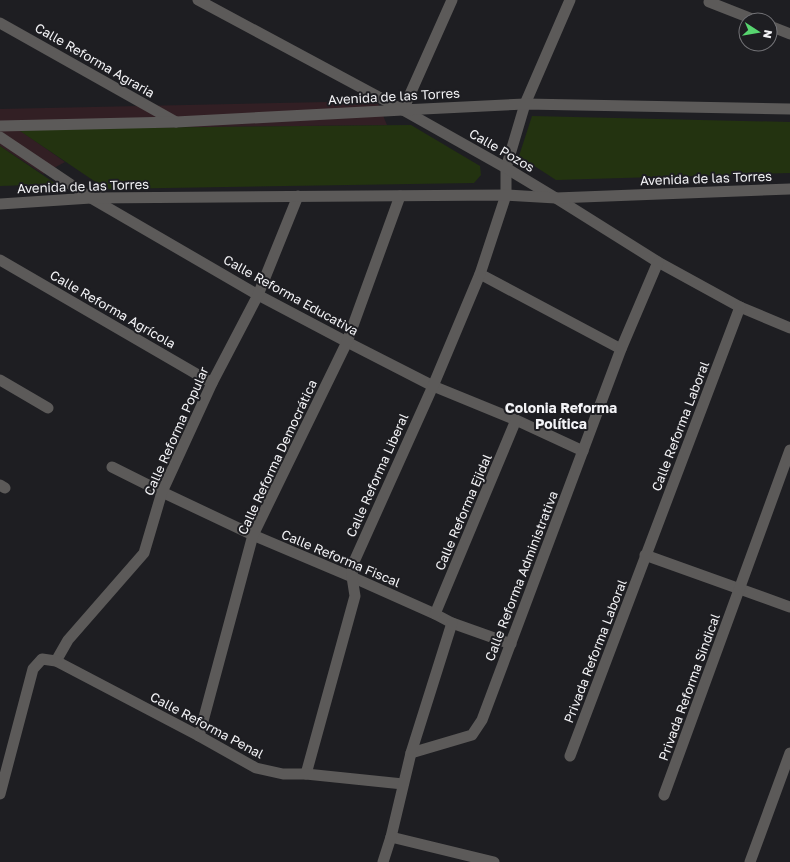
<svg xmlns="http://www.w3.org/2000/svg" width="790" height="862" viewBox="0 0 790 862" font-family="'Golos Text',sans-serif">
<rect width="100%" height="100%" fill="#1e1e22"/>
<!-- commercial -->
<path fill="#321f24" d="M 377,101 L 387,125 L 18,129 L 65,162 L 43,174 L 0,146 L 0,109 Z"/>
<!-- green -->
<g fill="#233310">
<path d="M 532,116 L 790,122 L 790,173 L 556,180 L 519,156 Z"/>
<path d="M 411,125 L 480,166 L 481,175 L 474,183 L 106,189 L 17,129 Z"/>
<path d="M 0,146 L 56,184 L 0,186 Z"/>
</g>
<g fill="none" stroke-linecap="round" stroke-linejoin="round">
<!-- minor -->
<g stroke="#5c5a59" stroke-width="11">
<path d="M 709,2 L 755,20"/>
<path d="M 0,23 L 176,122"/>
<path d="M 770,26 L 790,34"/>
<path d="M 403,110 L 452,0"/>
<path d="M 0,137 L 91,198 L 258,295 L 347,342 L 433,386 L 516,420 L 583,451"/>
<path d="M 556,198 L 658,262 L 740,307 L 790,328"/>
<path d="M 0,260 L 212,383"/>
<path d="M 480,274 L 621,349"/>
<path d="M 0,380 L 48,408"/>
<path d="M 112,467 L 162,492 L 253,535 L 352,577 L 435,614 L 452,623 L 511,644"/>
<path d="M 0,485 L 5,488"/>
<path d="M 645,555 L 790,607"/>
<path d="M 435,614 L 516,420"/>
<path d="M 56,661 L 68,640 L 144,553 L 162,492 L 212,383 L 258,295 L 298,196"/>
<path d="M 199,736 L 253,535 L 347,342 L 400,196"/>
<path d="M 411,753 L 472,735 L 482,720 L 621,349 L 658,262"/>
<path d="M 570,756 L 740,307"/>
<path d="M 306,774 L 355,596 L 352,577 L 353,564 L 433,386 L 480,274 L 506,195 L 506,168 L 525,104 L 570,0"/>
<path d="M 0,794 L 33,669 L 42,659 L 56,661 L 199,736 L 256,768 L 283,774 L 306,774 L 403,784"/>
<path d="M 664,795 L 790,450"/>
<path d="M 391,837 L 494,862"/>
<path d="M 383,862 L 391,837 L 411,753 L 452,623"/>
<path d="M 750,862 L 790,753"/>
</g>
<!-- tertiary -->
<g stroke="#5c5a59" stroke-width="11">
<path d="M 198,0 L 403,110 L 506,168 L 554,197"/>
<path d="M 0,126 L 176,122 L 403,110 L 525,104 L 790,109"/>
<path d="M 0,204 L 91,198 L 506,195 L 556,198 L 790,189"/>
</g>
</g>
<g text-anchor="middle" stroke-width="4" stroke-linejoin="round" paint-order="stroke">
<!-- street labels -->
<g font-size="13" fill="#f3f3f6" stroke="#1e1e22">
<text transform="translate(95 60) rotate(30)" y="5">Calle Reforma Agraria</text>
<text transform="translate(394 96) rotate(-3)" y="5">Avenida de las Torres</text>
<text transform="translate(502 150) rotate(30)" y="5">Calle Pozos</text>
<text transform="translate(706 178) rotate(-2)" y="5">Avenida de las Torres</text>
<text transform="translate(83 186) rotate(-2)" y="5">Avenida de las Torres</text>
<text transform="translate(291 295) rotate(29)" y="5">Calle Reforma Educativa</text>
<text transform="translate(113 309) rotate(30)" y="5">Calle Reforma Agrícola</text>
<text transform="translate(680 426) rotate(-69)" y="5">Calle Reforma Laboral</text>
<text transform="translate(176 431) rotate(-66)" y="5">Calle Reforma Popular</text>
<text transform="translate(277 457) rotate(-65)" y="5">Calle Reforma Democrática</text>
<text transform="translate(377 475) rotate(-66)" y="5">Calle Reforma Liberal</text>
<text transform="translate(463 512) rotate(-67)" y="5">Calle Reforma Ejidal</text>
<text transform="translate(341 558) rotate(23)" y="5">Calle Reforma Fiscal</text>
<text transform="translate(521 576) rotate(-69)" y="5">Calle Reforma Administrativa</text>
<text transform="translate(595 651) rotate(-69)" y="5">Privada Reforma Laboral</text>
<text transform="translate(689 687) rotate(-70)" y="5">Privada Reforma Sindical</text>
<text transform="translate(207 725) rotate(28)" y="5">Calle Reforma Penal</text>
</g>
<!-- neighbourhood labels -->
<g font-size="14" font-weight="bold" fill="#f3f3f6" stroke="#1e1e22">
<text x="561" y="413">Colonia Reforma<tspan x="561" dy="16">Política</tspan></text>
</g>
</g>
<!-- north arrow -->
<g transform="translate(758 32) rotate(102)"><circle r="19" fill="#1e1e22" stroke="#737377"/>
<path d="M0-3L7 15L0 10L-7 15Z" fill="#58d570"/>
<text y="-6" font-size="11" font-weight="bold" text-anchor="middle" fill="#f3f3f6">N</text>
</g>
</svg>
